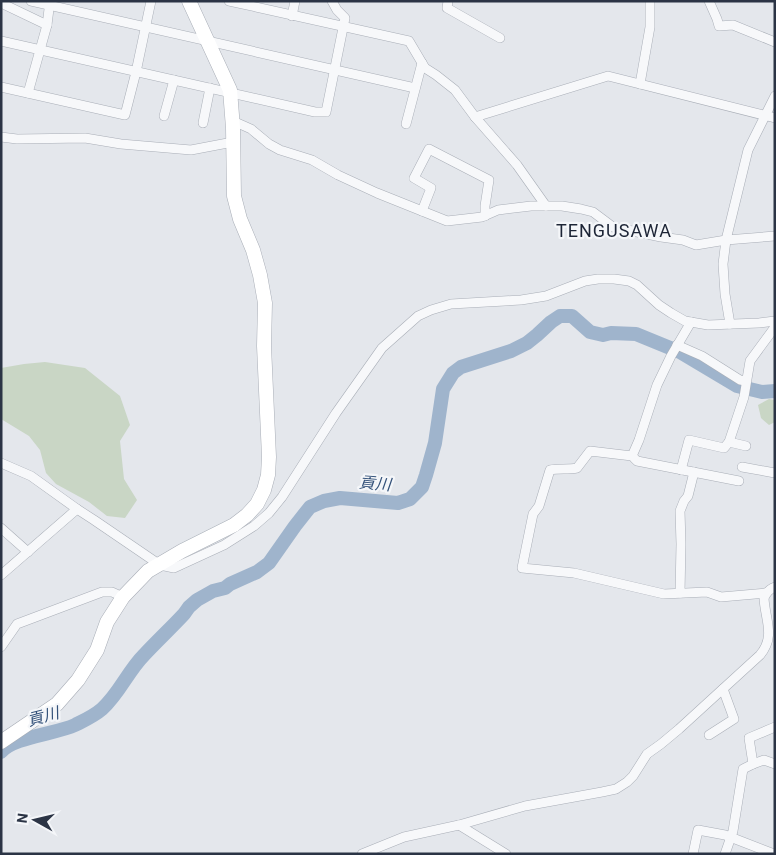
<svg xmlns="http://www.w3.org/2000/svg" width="776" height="855" viewBox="0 0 776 855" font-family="Roboto,'Noto Sans JP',sans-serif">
<rect width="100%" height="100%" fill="#e4e7ec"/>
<!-- green -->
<g fill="#c9d6c5">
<path d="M 45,362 L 85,368 L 120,396 L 130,425 L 120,441 L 124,479 L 137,500 L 125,518 L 107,516 L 89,502 L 56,484 L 46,473 L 40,450 L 29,436 L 1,419 L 1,368 L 24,364 Z"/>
<path d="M 769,399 L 775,400 L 775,422 L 769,425 L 761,418 L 758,405 Z"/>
</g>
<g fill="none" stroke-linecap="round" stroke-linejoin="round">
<!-- river -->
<path stroke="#9fb4cc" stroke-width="14" d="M 1,752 C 13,737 56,734 75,725 C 85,720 94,716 102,709 C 119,694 128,671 144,655 C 157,641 171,628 184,614 L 189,607 L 197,600 L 213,591 L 225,588 L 230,584 L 257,572 L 269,563 L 295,526 L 310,507 L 324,501 L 340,498 L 398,503 L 410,499 L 422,487 L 426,475 L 435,443 L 443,389 L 453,373 L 461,367 L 511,351 L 527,343 L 537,335 L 551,322 L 560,316 L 572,316 L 590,332 L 603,335 L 611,333 L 636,334 L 680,352 L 737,386 L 762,392 L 775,391"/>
<!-- street casing -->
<g stroke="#a9aeb7" stroke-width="10">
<g id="street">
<path d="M 31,1 L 415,88"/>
<path d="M 229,1 L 409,41 L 425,68 L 436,75 L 455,90 L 475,117 L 517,165 L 546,206"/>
<path d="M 448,1 L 447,8 L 500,38"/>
<path d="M 709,1 L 717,19 L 719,26 L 733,25 L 775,42"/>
<path d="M 1,3 L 47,25"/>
<path d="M 292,16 L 295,1"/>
<path d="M 1,41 L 315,112 L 326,112 L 345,18 L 337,10 L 332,1"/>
<path d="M 640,84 L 650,27 L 650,1"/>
<path d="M 1,87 L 125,115 L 136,72 L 151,1"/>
<path d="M 28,93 L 47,25 L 50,1"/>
<path d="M 164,116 L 174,80"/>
<path d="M 475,117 L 608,76 L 775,118"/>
<path d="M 233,121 L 251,129 L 269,144 L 280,150 L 312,160 L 338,175 L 377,193 L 447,221 L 482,217 L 498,210 L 531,206 L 562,206 L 581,209 L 593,212 L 613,227 L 661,237 L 683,240 L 696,245 L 726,240 L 775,236"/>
<path d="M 203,123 L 210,88"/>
<path d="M 406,124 L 422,63"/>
<path d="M 1,137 L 17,139 L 85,138 L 121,144 L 191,150 L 233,142"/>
<path d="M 422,211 L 431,188 L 414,178 L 429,149 L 489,180 L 485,206 L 485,216"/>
<path d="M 730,324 L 725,294 L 723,264 L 726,240 L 748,150 L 775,96"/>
<path d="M 677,345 L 702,356 L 740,380 L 746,381"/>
<path d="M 729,442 L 746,446"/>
<path d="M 632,456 L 639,440 L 657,385 L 671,356 L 691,322"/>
<path d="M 1,463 L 31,476 L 77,509 L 94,520 L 160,565 L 174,568 L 224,545 L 254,526 L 269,513 L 282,497 L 336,413 L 382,348 L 418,316 L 431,310 L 451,304 L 521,300 L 546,296 L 585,281 L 598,279 L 614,279 L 629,281 L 637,285 L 659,305 L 671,313 L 685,321 L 708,325 L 759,323 L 775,321"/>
<path d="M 742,467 L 775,473"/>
<path d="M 681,470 L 689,440 L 724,448 L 729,442 L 744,397 L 750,361 L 775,327"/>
<path d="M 739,481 L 637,461 L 632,456 L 590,451 L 577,468 C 568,470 559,468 550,470 L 539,506 L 533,514 L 522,568 L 574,573 L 664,594 L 707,592 L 721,597 L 766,593"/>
<path d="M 1,528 L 28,552"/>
<path d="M 1,575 L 77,509"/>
<path d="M 680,593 L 681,544 L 680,511 L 684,501 L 688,496 L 694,472"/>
<path d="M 1,647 L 17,624 L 102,592 L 112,592 L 123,597"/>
<path d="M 709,735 L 734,719 L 723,689"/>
<path d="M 753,764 L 764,760 L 775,764"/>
<path d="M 459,825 L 506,854"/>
<path d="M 362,854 L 404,837 L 459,825 L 525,806 L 602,792 L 616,789 L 627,782 L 633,776 L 647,754 L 661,744 L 679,729 L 760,655 C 776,636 765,620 764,598 C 766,593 769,589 775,587"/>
<path d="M 693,854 L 698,830 L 725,835 L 774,854"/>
<path d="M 725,854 L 733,831 L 743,769 L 753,764 L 749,738 L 775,727"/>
</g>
</g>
<!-- secondary casing -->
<g stroke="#a9aeb7" stroke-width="15">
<path id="secondary" d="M 1,742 L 57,704 L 78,680 L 97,650 L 107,622 L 123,597 L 148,571 L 182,551 L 234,525 L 247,515 L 257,504 L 264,490 L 268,475 L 269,457 L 264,346 L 265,303 L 260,275 L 253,250 L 240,219 L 234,196 L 233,128 L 230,90 L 189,1"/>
</g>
<!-- street -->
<use href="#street" stroke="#f7f8fa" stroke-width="9"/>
<!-- secondary -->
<use href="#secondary" stroke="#fff" stroke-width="14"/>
</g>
<g text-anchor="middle" stroke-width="4.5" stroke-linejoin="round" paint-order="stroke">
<!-- water labels -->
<g font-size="16" font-style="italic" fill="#34527a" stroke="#f4f6f9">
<text transform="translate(375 483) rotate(5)" y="6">貢川</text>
<text transform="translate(43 716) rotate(-15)" y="6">貢川</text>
</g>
<!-- quarter labels -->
<g font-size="18" letter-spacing="1" fill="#1d2536" stroke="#f4f6f9">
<text x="614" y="237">TENGUSAWA</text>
</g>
</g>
<!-- border -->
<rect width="776" height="855" fill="none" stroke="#2b3445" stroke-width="5"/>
<!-- north arrow -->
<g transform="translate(35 820) rotate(278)" stroke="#f4f6f9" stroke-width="4" paint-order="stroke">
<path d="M0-4L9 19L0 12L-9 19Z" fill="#2b3445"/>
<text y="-8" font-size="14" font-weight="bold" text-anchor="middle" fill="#2b3445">N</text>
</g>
</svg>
